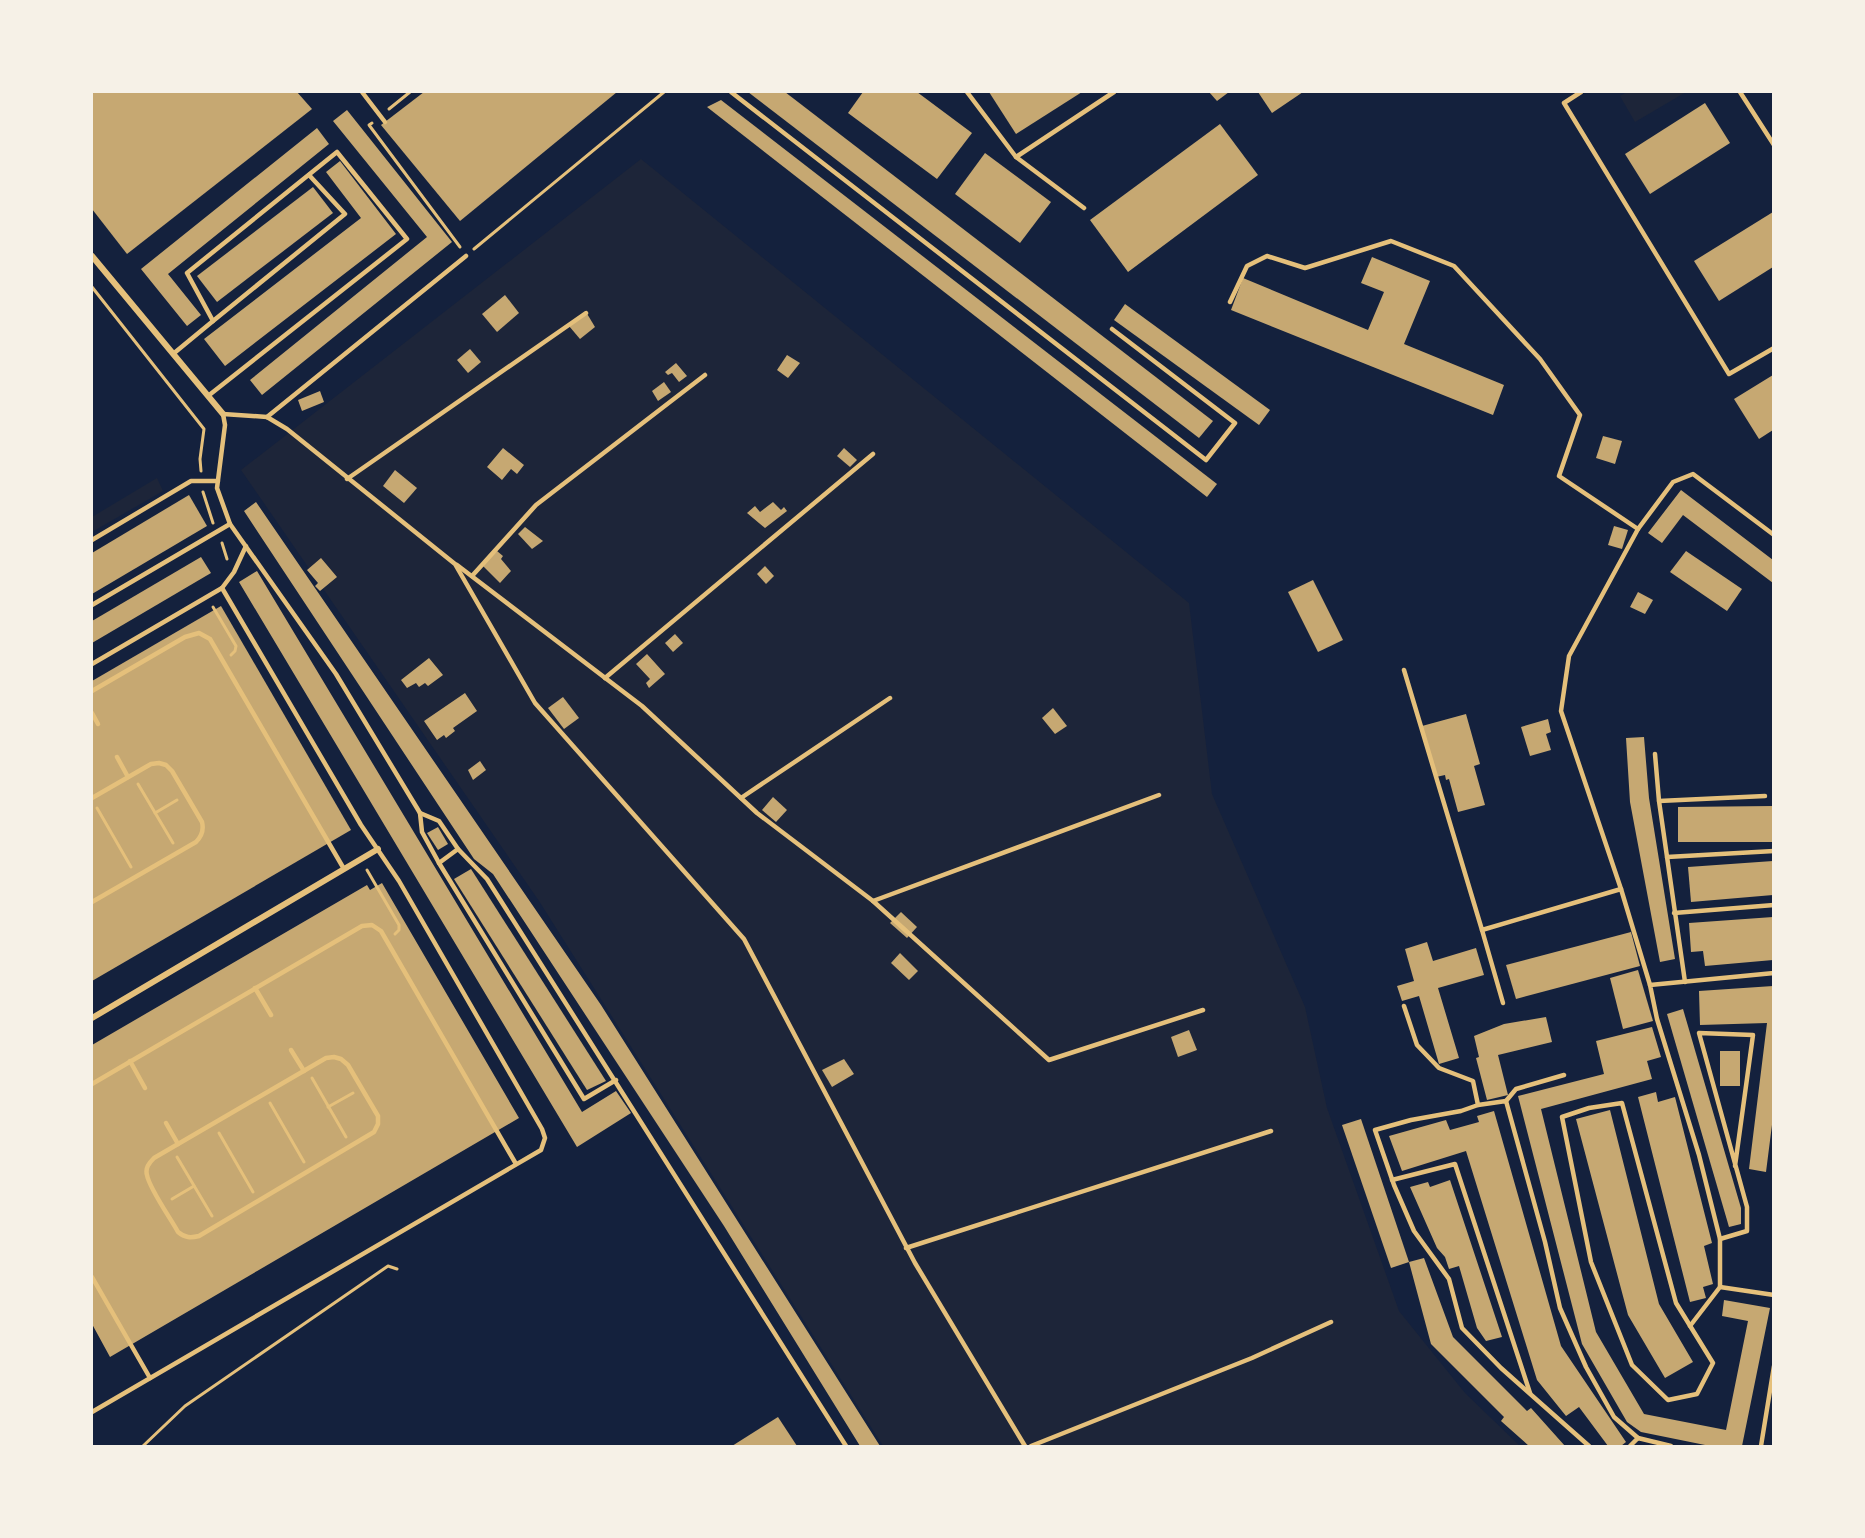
<svg xmlns="http://www.w3.org/2000/svg" width="1865" height="1538" viewBox="0 0 1865 1538" font-family="Roboto,sans-serif">
<rect width="100%" height="100%" fill="#14213d"/>
<!-- green -->
<g fill="#1d2539">
<path d="M 1627,92 L 1686,92 L 1635,122 L 1620,96 Z"/>
<path d="M 641,159 L 1189,603 L 1212,794 L 1305,1007 L 1327,1108 L 1399,1311 L 1465,1393 L 1520,1446 L 883,1446 L 539,901 L 241,470 Z"/>
<path d="M 157,478 L 163,491 L 92,532 L 92,517 Z"/>
</g>
<!-- building -->
<g fill="#c6a872">
<path d="M 92,92 L 297,92 L 312,109 L 127,254 L 92,209 Z"/>
<path d="M 424,92 L 617,92 L 460,221 L 381,125 Z"/>
<path d="M 748,92 L 785,92 L 1213,421 L 1199,438 Z"/>
<path d="M 863,92 L 917,92 L 972,133 L 937,179 L 848,113 Z"/>
<path d="M 989,92 L 1082,92 L 1016,134 Z"/>
<path d="M 1209,92 L 1229,92 L 1217,101 Z"/>
<path d="M 1258,92 L 1303,92 L 1272,113 Z"/>
<path d="M 721,100 L 1217,484 L 1207,497 L 707,107 Z"/>
<path d="M 1705,103 L 1730,143 L 1650,194 L 1625,154 Z"/>
<path d="M 347,110 L 452,242 L 262,395 L 250,380 L 427,237 L 333,121 Z"/>
<path d="M 1220,124 L 1258,175 L 1128,272 L 1090,220 Z"/>
<path d="M 317,128 L 329,144 L 168,274 L 201,315 L 187,326 L 141,269 Z"/>
<path d="M 985,153 L 1051,202 L 1020,243 L 955,194 Z"/>
<path d="M 340,161 L 396,234 L 225,366 L 204,339 L 361,218 L 326,172 Z"/>
<path d="M 313,187 L 333,213 L 217,302 L 197,276 Z"/>
<path d="M 1773,212 L 1773,267 L 1719,301 L 1694,261 Z"/>
<path d="M 1372,257 L 1430,281 L 1404,344 L 1504,385 L 1493,415 L 1231,310 L 1243,278 L 1368,330 L 1384,292 L 1361,283 Z"/>
<path d="M 505,295 L 519,313 L 497,332 L 482,314 Z"/>
<path d="M 1125,304 L 1270,410 L 1259,425 L 1114,320 Z"/>
<path d="M 586,312 L 595,327 L 580,339 L 569,326 Z"/>
<path d="M 470,349 L 481,362 L 468,373 L 457,360 Z"/>
<path d="M 787,355 L 800,363 L 788,378 L 777,370 Z"/>
<path d="M 676,363 L 687,376 L 679,382 L 672,373 L 668,375 L 665,372 Z"/>
<path d="M 1773,375 L 1773,430 L 1759,439 L 1734,399 Z"/>
<path d="M 664,382 L 671,392 L 658,401 L 652,391 Z"/>
<path d="M 320,391 L 324,402 L 302,411 L 298,400 Z"/>
<path d="M 1603,436 L 1622,441 L 1615,464 L 1596,458 Z"/>
<path d="M 503,448 L 524,465 L 517,474 L 511,469 L 502,480 L 487,467 Z"/>
<path d="M 844,448 L 857,460 L 850,467 L 837,456 Z"/>
<path d="M 395,470 L 417,488 L 404,503 L 383,486 Z"/>
<path d="M 1681,490 L 1773,560 L 1773,583 L 1683,515 L 1662,543 L 1648,533 Z"/>
<path d="M 189,495 L 207,526 L 92,594 L 92,553 Z"/>
<path d="M 256,502 L 601,1005 L 880,1446 L 860,1446 L 724,1226 L 493,874 L 474,859 L 244,511 Z"/>
<path d="M 773,502 L 781,510 L 784,507 L 787,511 L 765,528 L 747,513 L 755,506 L 760,512 Z"/>
<path d="M 1614,526 L 1628,530 L 1622,549 L 1608,545 Z"/>
<path d="M 525,527 L 543,541 L 532,549 L 518,534 Z"/>
<path d="M 497,551 L 503,556 L 501,559 L 511,571 L 500,583 L 482,565 Z"/>
<path d="M 1686,551 L 1742,589 L 1727,611 L 1670,572 Z"/>
<path d="M 201,557 L 211,573 L 92,643 L 92,621 Z"/>
<path d="M 321,558 L 337,577 L 320,591 L 315,586 L 318,583 L 307,570 Z"/>
<path d="M 765,566 L 774,576 L 766,584 L 757,574 Z"/>
<path d="M 257,571 L 582,1112 L 616,1091 L 631,1113 L 577,1147 L 239,582 Z"/>
<path d="M 1313,580 L 1343,640 L 1318,652 L 1288,592 Z"/>
<path d="M 1638,592 L 1653,600 L 1645,614 L 1630,607 Z"/>
<path d="M 221,606 L 351,830 L 92,981 L 92,681 Z"/>
<path d="M 675,634 L 683,643 L 673,652 L 665,643 Z"/>
<path d="M 647,654 L 665,674 L 649,688 L 646,683 L 650,679 L 636,664 Z"/>
<path d="M 429,658 L 443,675 L 428,686 L 425,683 L 419,687 L 416,683 L 407,688 L 401,680 Z"/>
<path d="M 465,693 L 477,711 L 453,728 L 455,731 L 446,738 L 444,735 L 437,740 L 424,721 Z"/>
<path d="M 563,697 L 579,718 L 564,729 L 548,708 Z"/>
<path d="M 1053,708 L 1067,726 L 1055,734 L 1042,718 Z"/>
<path d="M 1466,714 L 1480,764 L 1474,766 L 1485,805 L 1458,812 L 1449,779 L 1446,780 L 1445,775 L 1436,777 L 1422,726 Z"/>
<path d="M 1548,719 L 1551,732 L 1546,734 L 1551,750 L 1530,756 L 1521,727 Z"/>
<path d="M 1644,737 L 1649,798 L 1675,959 L 1660,962 L 1630,802 L 1626,738 Z"/>
<path d="M 480,761 L 486,770 L 473,780 L 468,770 Z"/>
<path d="M 773,797 L 787,810 L 776,822 L 762,810 Z"/>
<path d="M 1773,806 L 1773,842 L 1678,842 L 1678,807 Z"/>
<path d="M 438,827 L 448,844 L 438,850 L 427,833 Z"/>
<path d="M 1773,861 L 1773,895 L 1691,902 L 1688,867 Z"/>
<path d="M 471,869 L 606,1081 L 587,1090 L 454,879 Z"/>
<path d="M 382,883 L 519,1118 L 110,1357 L 92,1324 L 92,1045 L 367,885 L 370,890 Z"/>
<path d="M 901,912 L 917,927 L 907,938 L 890,923 Z"/>
<path d="M 1773,917 L 1773,960 L 1705,966 L 1703,951 L 1691,952 L 1689,923 Z"/>
<path d="M 1631,932 L 1640,966 L 1516,999 L 1506,965 Z"/>
<path d="M 1427,942 L 1433,961 L 1476,948 L 1484,975 L 1438,988 L 1459,1058 L 1439,1064 L 1419,996 L 1402,1001 L 1397,986 L 1414,981 L 1405,949 Z"/>
<path d="M 900,953 L 918,971 L 909,980 L 891,963 Z"/>
<path d="M 1638,970 L 1653,1021 L 1623,1029 L 1610,978 Z"/>
<path d="M 1773,986 L 1773,1117 L 1766,1172 L 1749,1169 L 1767,1023 L 1700,1025 L 1699,991 Z"/>
<path d="M 1683,1009 L 1741,1208 L 1741,1224 L 1729,1227 L 1667,1014 Z"/>
<path d="M 1546,1017 L 1552,1042 L 1498,1055 L 1508,1095 L 1487,1100 L 1476,1058 L 1479,1057 L 1474,1036 L 1504,1024 Z"/>
<path d="M 1652,1027 L 1661,1057 L 1647,1061 L 1652,1079 L 1541,1109 L 1596,1332 L 1644,1414 L 1726,1430 L 1748,1321 L 1722,1316 L 1724,1300 L 1770,1308 L 1742,1446 L 1710,1446 L 1641,1432 L 1627,1422 L 1582,1344 L 1518,1096 L 1604,1074 L 1596,1041 Z"/>
<path d="M 1189,1030 L 1197,1050 L 1178,1057 L 1171,1037 Z"/>
<rect x="1720" y="1051" width="20" height="35"/>
<path d="M 844,1059 L 854,1074 L 832,1087 L 822,1070 Z"/>
<path d="M 1656,1092 L 1658,1102 L 1675,1097 L 1712,1243 L 1704,1246 L 1713,1284 L 1703,1287 L 1706,1298 L 1690,1302 L 1638,1097 Z"/>
<path d="M 1610,1110 L 1659,1304 L 1693,1362 L 1665,1378 L 1628,1315 L 1576,1119 Z"/>
<path d="M 1494,1111 L 1561,1346 L 1626,1442 L 1621,1446 L 1608,1446 L 1579,1407 L 1566,1416 L 1537,1380 L 1466,1151 L 1402,1171 L 1389,1136 L 1446,1120 L 1450,1130 L 1479,1122 L 1477,1116 Z"/>
<path d="M 1361,1119 L 1409,1262 L 1391,1268 L 1342,1125 Z"/>
<path d="M 1450,1180 L 1502,1337 L 1486,1341 L 1477,1328 L 1459,1266 L 1449,1269 L 1445,1257 L 1437,1248 L 1410,1187 L 1428,1182 L 1430,1187 Z"/>
<path d="M 1424,1258 L 1453,1337 L 1527,1411 L 1531,1408 L 1565,1446 L 1529,1446 L 1501,1421 L 1504,1417 L 1431,1344 L 1409,1262 Z"/>
<path d="M 778,1417 L 797,1446 L 732,1446 Z"/>
</g>
<g fill="none" stroke-linecap="round" stroke-linejoin="round">
<!-- path -->
<g stroke="#e5c07b" stroke-width="3">
<path d="M 389,109 L 410,92"/>
<path d="M 372,123 L 369,125 L 460,247"/>
<path d="M 474,249 L 664,92"/>
<path d="M 92,287 L 204,429 L 200,459 L 201,471"/>
<path d="M 203,492 L 213,523"/>
<path d="M 222,543 L 227,559"/>
<path d="M 213,607 L 236,646 L 235,651 L 231,655"/>
<path d="M 138,784 L 173,843"/>
<path d="M 97,808 L 131,867"/>
<path d="M 155,813 L 177,800"/>
<path d="M 367,870 L 399,925 L 399,930 L 395,934"/>
<path d="M 312,1078 L 346,1137"/>
<path d="M 270,1103 L 304,1162"/>
<path d="M 328,1107 L 353,1093"/>
<path d="M 219,1133 L 253,1192"/>
<path d="M 177,1157 L 212,1216"/>
<path d="M 172,1199 L 194,1186"/>
<path d="M 143,1446 L 185,1406 L 388,1266 L 397,1269"/>
</g>
<!-- service -->
<g stroke="#e5c07b" stroke-width="4.5">
<path d="M 362,92 L 385,122"/>
<path d="M 731,92 L 1206,460 L 1235,423 L 1112,329"/>
<path d="M 967,92 L 1016,157 L 1084,208"/>
<path d="M 1581,92 L 1564,103 L 1729,374 L 1774,348"/>
<path d="M 1740,92 L 1774,145"/>
<path d="M 1016,157 L 1114,92"/>
<path d="M 1230,302 L 1247,266 L 1267,256 L 1305,268 L 1391,241 L 1454,266 L 1540,359 L 1580,415 L 1559,476 L 1638,529"/>
<path d="M 213,321 L 345,214 L 309,175"/>
<path d="M 173,354 L 213,321 L 187,273 L 337,152 L 407,239 L 208,396"/>
<path d="M 267,417 L 466,256"/>
<path d="M 347,479 L 586,313"/>
<path d="M 92,540 L 191,481 L 218,481"/>
<path d="M 457,565 L 642,706 L 757,813 L 873,901 L 1049,1060 L 1203,1010"/>
<path d="M 472,576 L 536,505 L 705,375"/>
<path d="M 222,588 L 234,572 L 246,546"/>
<path d="M 92,605 L 230,524"/>
<path d="M 92,664 L 222,588 L 361,825 L 399,881 L 542,1129 L 545,1138 L 541,1150 L 92,1412"/>
<path d="M 1404,670 L 1482,930 L 1621,889 L 1650,985"/>
<path d="M 605,678 L 873,454"/>
<path d="M 92,691 L 185,637 L 199,633 L 210,639 L 344,869"/>
<path d="M 92,713 L 98,724"/>
<path d="M 1655,754 L 1659,801 L 1685,982"/>
<path d="M 117,757 L 128,777"/>
<path d="M 92,798 L 151,764 L 159,763 L 166,765 L 172,771 L 202,822 C 204,830 202,836 196,842 L 92,902"/>
<path d="M 741,798 L 890,698"/>
<path d="M 1659,801 L 1765,796"/>
<path d="M 420,813 L 422,832 L 439,863"/>
<path d="M 458,849 L 439,863 L 584,1099 L 616,1080"/>
<path d="M 1667,857 L 1774,851"/>
<path d="M 1621,889 L 1561,711 L 1569,656 L 1638,529 L 1673,482 L 1693,474 L 1774,535"/>
<path d="M 873,901 L 1159,795"/>
<path d="M 1674,913 L 1774,905"/>
<path d="M 1482,930 L 1503,1003"/>
<path d="M 255,988 L 271,1015"/>
<path d="M 1404,1006 L 1417,1045 L 1439,1068 L 1473,1081 L 1478,1105 L 1461,1111 L 1411,1120 L 1375,1130 L 1394,1185 L 1414,1231 L 1449,1279 L 1462,1328 L 1501,1368 L 1589,1446"/>
<path d="M 291,1050 L 304,1071"/>
<path d="M 334,1057 L 341,1059 L 348,1065 L 378,1116 L 378,1124 L 374,1132 L 199,1236 C 191,1238 185,1238 178,1232 C 171,1219 149,1188 147,1175 C 145,1168 149,1163 154,1158 L 326,1058 Z"/>
<path d="M 130,1061 L 145,1088"/>
<path d="M 92,1084 L 362,926 L 372,925 L 381,931 L 516,1164"/>
<path d="M 1506,1101 L 1516,1089 L 1564,1075"/>
<path d="M 1622,1103 L 1676,1303 L 1713,1363 L 1697,1394 L 1668,1400 L 1632,1365 L 1591,1262 L 1562,1117 L 1589,1108 Z"/>
<path d="M 1478,1105 L 1506,1101 L 1545,1242 L 1560,1308 L 1586,1367 L 1614,1417 L 1638,1438"/>
<path d="M 166,1123 L 178,1144"/>
<path d="M 1392,1180 L 1455,1164 L 1530,1393"/>
<path d="M 1720,1239 L 1747,1231 L 1747,1207 L 1699,1033 L 1753,1035 L 1735,1166"/>
<path d="M 906,1248 L 1271,1131"/>
<path d="M 92,1277 L 150,1378"/>
<path d="M 1720,1287 L 1720,1239 L 1699,1155 L 1657,1019 L 1650,985 L 1774,973"/>
<path d="M 1690,1326 L 1720,1287 L 1774,1295"/>
<path d="M 846,1446 L 487,879 L 458,849 L 439,821 L 420,813 L 336,674 L 230,524 L 217,488 L 225,425 L 223,414 L 267,417 L 287,429 L 455,564 L 535,703 L 744,939 L 915,1263 L 1025,1446"/>
<path d="M 1031,1446 L 1252,1358 L 1331,1322"/>
<path d="M 1630,1446 L 1638,1438 L 1671,1446"/>
<path d="M 1761,1446 L 1774,1366"/>
</g>
<!-- minor -->
<g stroke="#e5c07b" stroke-width="6">
<path d="M 92,256 L 223,414"/>
<path d="M 92,1018 L 378,849"/>
</g>
</g>
<!-- border -->
<rect width="1865" height="1538" fill="none" stroke="#f6f1e7" stroke-width="186"/>
</svg>
